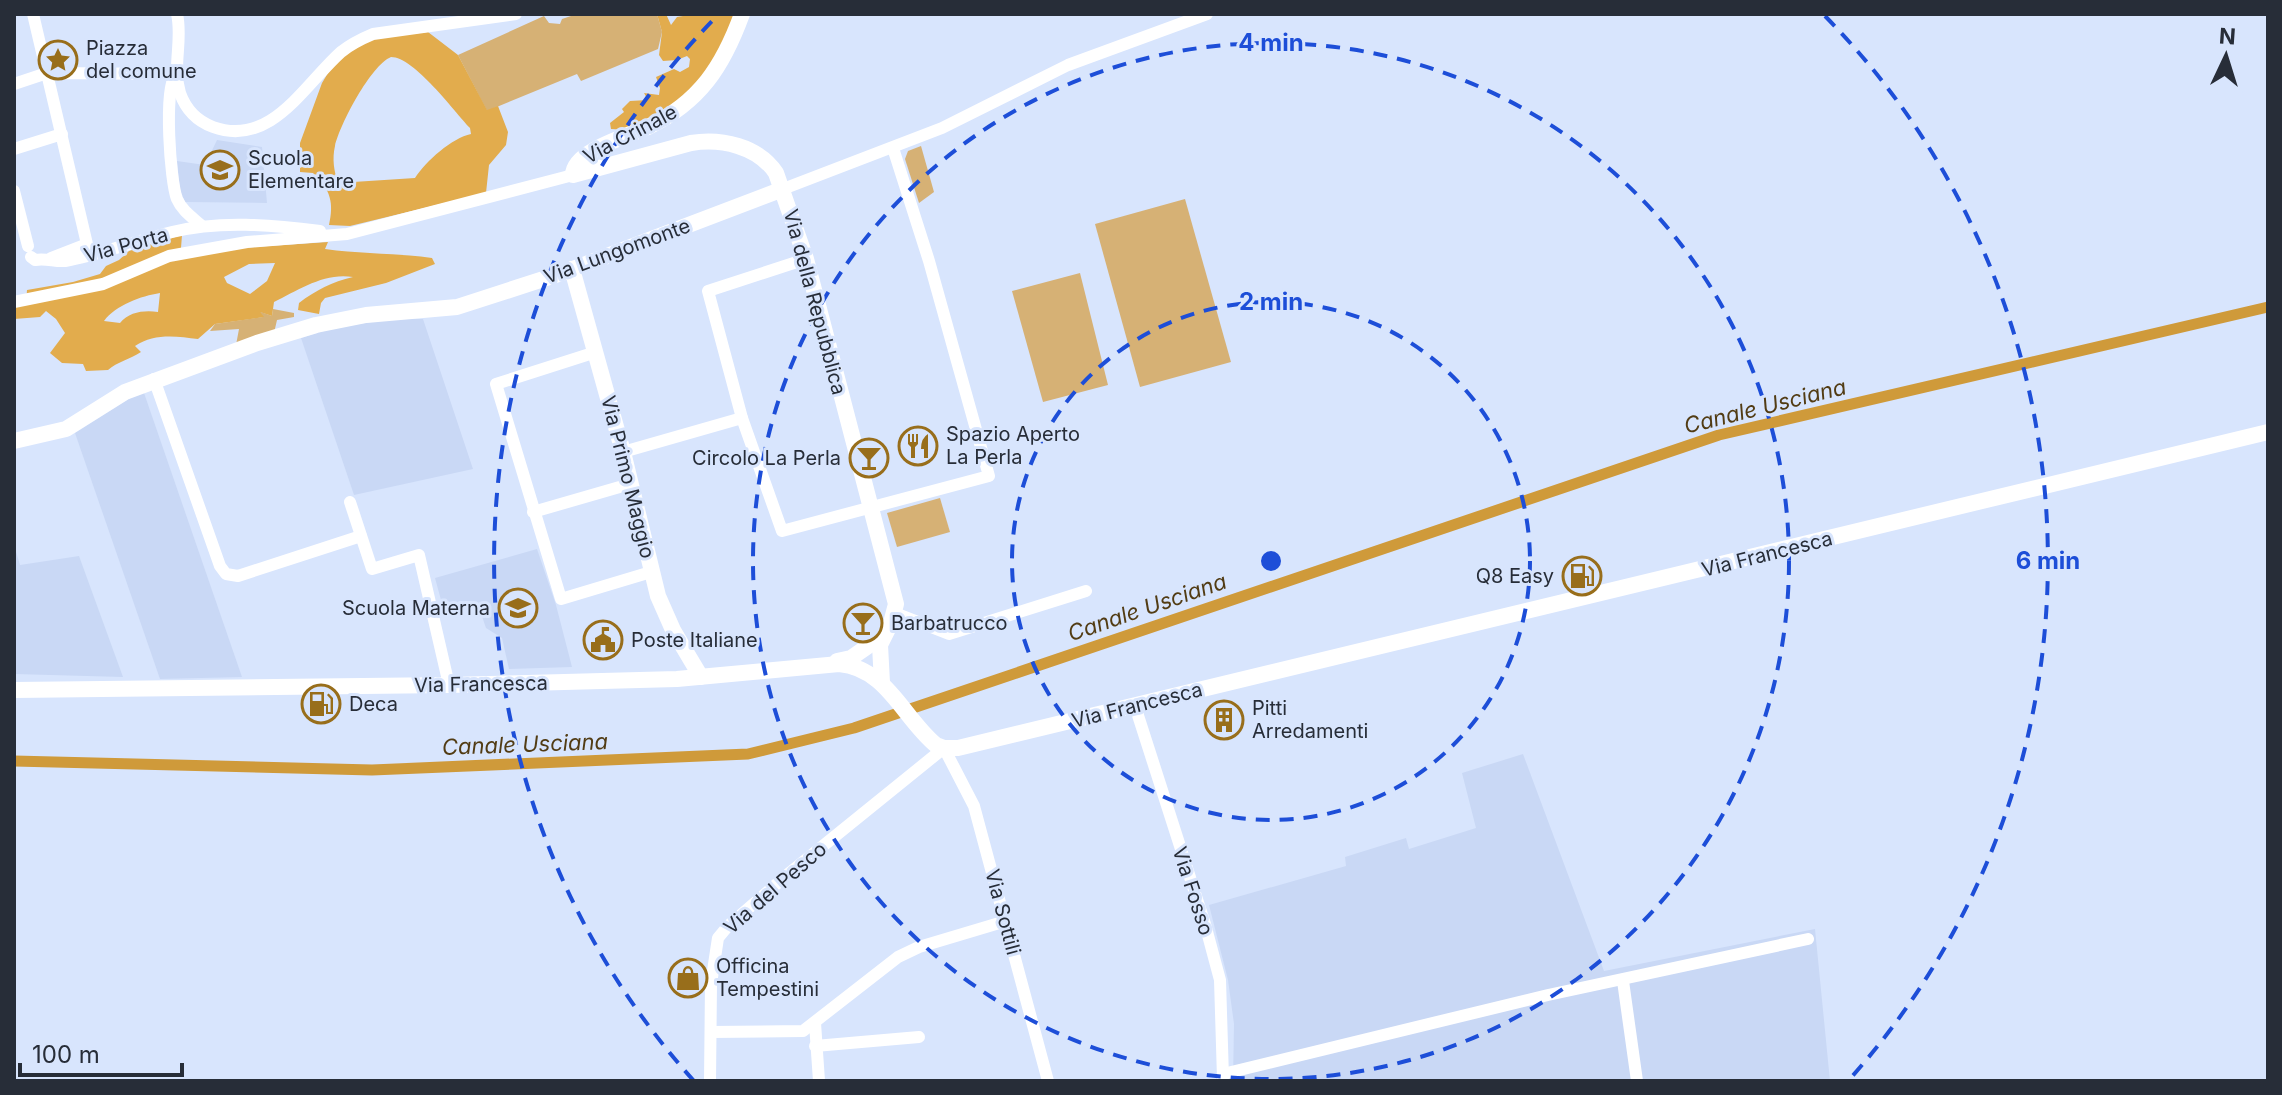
<svg xmlns="http://www.w3.org/2000/svg" width="2282" height="1095" viewBox="0 0 2282 1095" font-family="Inter,sans-serif">
<rect width="100%" height="100%" fill="#d8e5fd"/>
<!-- built -->
<g fill="#c9d8f5">
<path d="M 217,140 L 262,147 L 267,203 L 185,202 L 180,190 L 177,161 L 205,165 Z"/>
<path d="M 393,319 L 423,319 L 473,469 L 354,495 L 301,338 L 337,327 Z"/>
<path d="M 143,390 L 242,677 L 160,679 L 75,433 Z"/>
<path d="M 14,545 L 20,565 L 79,556 L 123,677 L 14,674 Z"/>
<path d="M 537,549 L 556,605 L 572,667 L 509,669 L 502,638 L 486,628 L 477,602 L 444,611 L 435,578 Z"/>
<path d="M 1523,754 L 1604,971 L 1815,929 L 1830,1081 L 1233,1081 L 1234,1024 L 1228,980 L 1209,905 L 1346,866 L 1345,857 L 1406,838 L 1409,849 L 1476,828 L 1462,773 Z"/>
</g>
<!-- green -->
<g fill="#d6b175">
<path d="M 577,14 L 657,14 L 662,32 L 658,49 L 581,81 L 577,74 L 487,111 L 458,55 L 544,16 L 549,23 L 560,24 L 562,19 Z"/>
<path d="M 921,146 L 934,192 L 919,203 L 905,159 L 908,151 Z"/>
<path d="M 1185,199 L 1231,362 L 1140,387 L 1095,224 Z"/>
<path d="M 1080,273 L 1108,385 L 1043,402 L 1012,291 Z"/>
<path d="M 273,309 L 294,313 L 294,317 L 277,320 L 274,333 L 236,345 L 239,329 L 210,331 L 215,324 L 263,317 L 258,311 L 272,316 Z"/>
<path d="M 940,498 L 950,532 L 897,547 L 887,513 Z"/>
</g>
<!-- forest -->
<g fill="#e2ac4d" fill-rule="evenodd">
<path d="M 657,14 L 666,14 L 671,25 L 677,17 L 695,14 L 735,14 L 730,30 L 702,80 L 679,102 L 627,130 L 611,129 L 610,123 L 624,112 L 622,109 L 630,101 L 648,100 L 644,93 L 659,95 L 660,88 L 656,77 L 674,69 L 680,72 L 689,67 L 690,59 L 687,56 L 677,60 L 663,61 L 659,55 L 662,32 Z"/>
<path d="M 428,32 L 458,55 L 487,110 L 498,106 L 508,132 L 506,145 L 489,165 L 486,193 L 350,226 L 329,225 C 334,203 331,190 313,173 L 300,172 L 300,143 L 322,83 L 334,63 L 368,39 ZM 391,57 C 414,57 454,111 470,128 L 471,134 C 452,138 426,161 415,178 L 338,183 C 334,171 332,159 335,146 C 340,124 371,65 391,57 Z"/>
<path d="M 182,235 L 181,248 L 226,249 L 328,242 L 325,249 C 361,254 396,253 432,258 L 435,264 L 386,283 L 325,298 L 321,303 L 319,314 L 298,310 L 299,303 C 316,290 332,282 353,277 C 325,272 298,290 274,302 L 272,316 L 260,312 L 264,317 L 215,324 L 198,339 C 176,336 154,333 135,346 L 141,352 C 130,359 117,362 108,370 L 86,371 L 83,364 L 62,363 L 50,353 L 65,333 L 56,319 L 46,311 L 40,317 L 14,319 L 14,305 L 26,304 L 27,290 L 73,282 L 100,274 L 106,266 L 119,260 L 129,251 ZM 275,263 L 267,281 L 250,294 L 227,283 L 224,277 L 249,264 ZM 160,293 L 158,312 C 144,310 129,312 120,323 L 104,321 C 116,305 141,296 160,293 Z"/>
</g>
<g fill="none" stroke-linecap="round" stroke-linejoin="round">
<!-- canal -->
<path stroke="#cf9a3a" stroke-width="11" d="M 14,761 L 372,770 L 748,754 L 854,728 L 1719,435 L 2268,307"/>
<!-- street -->
<g stroke="#fff" stroke-width="12">
<path d="M 33,14 L 87,244 L 51,258"/>
<path d="M 177,14 C 183,40 172,67 180,93 C 186,110 197,121 213,127 C 271,148 304,85 341,52 C 351,44 361,39 373,34 L 516,14"/>
<path d="M 175,76 C 164,90 170,181 177,199 C 182,211 193,218 202,226"/>
<path d="M 14,84 L 47,73 L 177,74"/>
<path d="M 14,149 L 62,134"/>
<path d="M 783,189 L 942,128 L 1068,65 L 1207,14"/>
<path d="M 14,191 L 28,246"/>
<path d="M 31,257 L 35,260 C 46,258 55,262 65,261 C 102,254 136,241 172,232 C 220,220 272,225 320,231"/>
<path d="M 806,259 L 708,291 L 742,418 L 782,531 L 989,476 L 929,261 L 893,148"/>
<path d="M 14,302 L 103,284 L 169,256 L 247,242 L 347,234 L 573,175"/>
<path d="M 596,352 L 496,384 L 561,599 L 651,572"/>
<path d="M 154,379 L 220,566 L 226,574 L 238,576 L 361,536"/>
<path d="M 623,452 L 742,418"/>
<path d="M 350,502 L 372,569 L 419,555 L 449,685"/>
<path d="M 533,512 L 630,484"/>
<path d="M 895,613 L 949,634 L 1086,591"/>
<path d="M 1135,706 L 1205,924 L 1220,980 L 1223,1078"/>
<path d="M 1623,981 L 1637,1081"/>
<path d="M 815,1023 L 819,1081"/>
<path d="M 711,1032 L 803,1031 L 898,957 L 919,947 L 1006,921"/>
<path d="M 815,1046 L 919,1037"/>
<path d="M 1223,1074 L 1548,995 L 1808,939"/>
<path d="M 710,1081 L 711,984 L 718,938 L 728,926 L 787,875 L 944,748 L 974,806 L 1048,1081"/>
</g>
<!-- secondary -->
<g stroke="#fff" stroke-width="16">
<path d="M 742,14 C 723,66 700,102 648,127 C 628,136 573,151 573,175 L 691,143 C 721,138 758,146 776,173 L 806,259 L 896,604 L 891,623 L 880,645 L 882,683"/>
<path d="M 572,269 L 623,452 L 658,596 L 673,630 L 701,677"/>
<path d="M 14,441 L 66,429 L 125,392 L 257,343 L 316,325 L 366,315 L 457,307 L 565,272 L 783,189"/>
<path d="M 837,661 L 851,658 L 884,635"/>
<path d="M 14,690 L 449,685 L 677,679 L 839,664 C 887,668 903,718 936,745 L 944,748 L 958,748 L 2268,432"/>
</g>
</g>
<!-- distance rings -->
<g fill="none" stroke="#1d4ed8" stroke-width="4" stroke-dasharray="14 10">
<circle cx="1271" cy="561" r="259"/>
<circle cx="1271" cy="561" r="518"/>
<path d="M694 1081A777 777 0 0 1 717 16M1825 16A777 777 0 0 1 1848 1081"/>
</g>
<!-- icons -->
<defs>
<g id="sight-ring" transform="scale(2)"><circle r="9.5" fill="#d8e5fd" stroke="#986e1b" stroke-width="1.5"/><path d="M0-6L1.8-2.2L6-1.7L2.9 1.2L3.7 5.4L0 3.3L-3.7 5.4L-2.9 1.2L-6-1.7L-1.8-2.2Z" fill="#986e1b"/></g>
<g id="school-ring" transform="scale(2)"><circle r="9.5" fill="#d8e5fd" stroke="#986e1b" stroke-width="1.5"/><path d="M0-5L7-2L0 1L-7-2ZM-4 1L0 2.5L4 1V4Q0 6-4 4Z" fill="#986e1b"/></g>
<g id="restaurant-ring" transform="scale(2)"><circle r="9.5" fill="#d8e5fd" stroke="#986e1b" stroke-width="1.5"/><path d="M-5-6h1v4h1v-4h1v4h1v-4h1v5L-1.5 .5V6h-2V.5L-5-1ZM5-6V6H3V1.5H1.5Q1.5-4 5-6Z" fill="#986e1b"/></g>
<g id="bar-ring" transform="scale(2)"><circle r="9.5" fill="#d8e5fd" stroke="#986e1b" stroke-width="1.5"/><path d="M-6-5H6L.8 .8V4.5H3.5V6h-7V4.5H-.8V.8Z" fill="#986e1b"/></g>
<g id="fuel-ring" transform="scale(2)"><circle r="9.5" fill="#d8e5fd" stroke="#986e1b" stroke-width="1.5"/><path d="M-5.5-6h7V0h2V4h1.3V-2.5L3-4.5l.8-.8L6-3V5H2.5V1h-1V6h-7ZM-4.2-4.7v3.2H.2V-4.7Z" fill="#986e1b"/></g>
<g id="civic-ring" transform="scale(2)"><circle r="9.5" fill="#d8e5fd" stroke="#986e1b" stroke-width="1.5"/><path d="M-.6-6.5H3V-4.5H.6V-3L4-1V1h2V6H-6V1h2V-1L-.6-3ZM-1.2 2.5V6h2.4V2.5Z" fill="#986e1b"/></g>
<g id="building-ring" transform="scale(2)"><circle r="9.5" fill="#d8e5fd" stroke="#986e1b" stroke-width="1.5"/><path d="M-4-6H4V6H1V3H-1V6H-4ZM-2.5-4.3h1.7v1.8h-1.7ZM.8-4.3h1.7v1.8H.8ZM-2.5-1h1.7V.8h-1.7ZM.8-1h1.7V.8H.8Z" fill="#986e1b"/></g>
<g id="shop-ring" transform="scale(2)"><circle r="9.5" fill="#d8e5fd" stroke="#986e1b" stroke-width="1.5"/><path d="M-5-2.5h2.3a2.7 3.5 0 0 1 5.4 0H5L5.5 6h-11ZM-1.5-2.5h3a1.5 2.3 0 0 0-3 0Z" fill="#986e1b"/></g>
</defs>
<g fill-rule="evenodd">
<use href="#sight-ring" x="58" y="60"/>
<use href="#school-ring" x="220" y="170"/>
<use href="#restaurant-ring" x="918" y="446"/>
<use href="#bar-ring" x="869" y="458"/>
<use href="#fuel-ring" x="1582" y="576"/>
<use href="#school-ring" x="518" y="608"/>
<use href="#bar-ring" x="863" y="623"/>
<use href="#civic-ring" x="603" y="640"/>
<use href="#fuel-ring" x="321" y="704"/>
<use href="#building-ring" x="1224" y="720"/>
<use href="#shop-ring" x="688" y="978"/>
</g>
<g text-anchor="middle" stroke-width="6" stroke-linejoin="round" paint-order="stroke">
<!-- poi labels -->
<g font-size="20" fill="#272d38" stroke="#d8e5fd" text-anchor="start">
<text x="86" y="55">Piazza<tspan x="86" dy="23">del comune</tspan></text>
<text x="248" y="165">Scuola<tspan x="248" dy="23">Elementare</tspan></text>
<text x="946" y="441">Spazio Aperto<tspan x="946" dy="23">La Perla</tspan></text>
<text x="841" y="465" text-anchor="end">Circolo La Perla</text>
<text x="1554" y="583" text-anchor="end">Q8 Easy</text>
<text x="490" y="615" text-anchor="end">Scuola Materna</text>
<text x="891" y="630">Barbatrucco</text>
<text x="631" y="647">Poste Italiane</text>
<text x="349" y="711">Deca</text>
<text x="1252" y="715">Pitti<tspan x="1252" dy="23">Arredamenti</tspan></text>
<text x="716" y="973">Officina<tspan x="716" dy="23">Tempestini</tspan></text>
</g>
<!-- street labels -->
<g font-size="20" fill="#272d38" stroke="#d8e5fd">
<text transform="translate(630 134) rotate(-28)" y="7">Via Crinale</text>
<text transform="translate(126 245) rotate(-15)" y="7">Via Porta</text>
<text transform="translate(617 251) rotate(-20)" y="7">Via Lungomonte</text>
<text transform="translate(815 302) rotate(75)" y="7">Via della Repubblica</text>
<text transform="translate(628 477) rotate(76)" y="7">Via Primo Maggio</text>
<text transform="translate(1767 554) rotate(-14)" y="7">Via Francesca</text>
<text transform="translate(481 684) rotate(-1)" y="7">Via Francesca</text>
<text transform="translate(1137 705) rotate(-14)" y="7">Via Francesca</text>
<text transform="translate(775 888) rotate(-41)" y="7">Via del Pesco</text>
<text transform="translate(1193 891) rotate(72)" y="7">Via Fosso</text>
<text transform="translate(1003 912) rotate(75)" y="7">Via Sottili</text>
</g>
<!-- water labels -->
<g font-size="22" font-style="italic" fill="#523c14" stroke="#d8e5fd">
<text transform="translate(1765 406) rotate(-14)" y="8">Canale Usciana</text>
<text transform="translate(1147 607) rotate(-19)" y="8">Canale Usciana</text>
<text transform="translate(525 744) rotate(-2)" y="8">Canale Usciana</text>
</g>
</g>
<circle cx="1271" cy="561" r="12" fill="#1d4ed8" stroke="#d8e5fd" stroke-width="4"/>
<g font-size="24" text-anchor="middle" font-weight="bold" fill="#1d4ed8" stroke="#d8e5fd" stroke-width="6" stroke-linejoin="round" paint-order="stroke">
<text x="1271" y="51">4 min</text>
<text x="1271" y="310">2 min</text>
<text x="2048" y="569">6 min</text>
</g>
<!-- border -->
<rect width="2282" height="1095" fill="none" stroke="#272d38" stroke-width="32"/>
<!-- north arrow -->
<g transform="translate(2226 56) rotate(4)" stroke="#d8e5fd" stroke-width="6" paint-order="stroke">
<path d="M0-6L14 30L0 20L-14 30Z" fill="#272d38"/>
<text y="-12" font-size="22" font-weight="bold" text-anchor="middle" fill="#272d38">N</text>
</g>
<!-- scale -->
<path d="M20 1063v12h162v-12" fill="none" stroke="#272d38" stroke-width="4"/>
<text x="32" y="1063" font-size="24" fill="#272d38" stroke="#d8e5fd" stroke-width="6" paint-order="stroke">100 m</text>
</svg>
